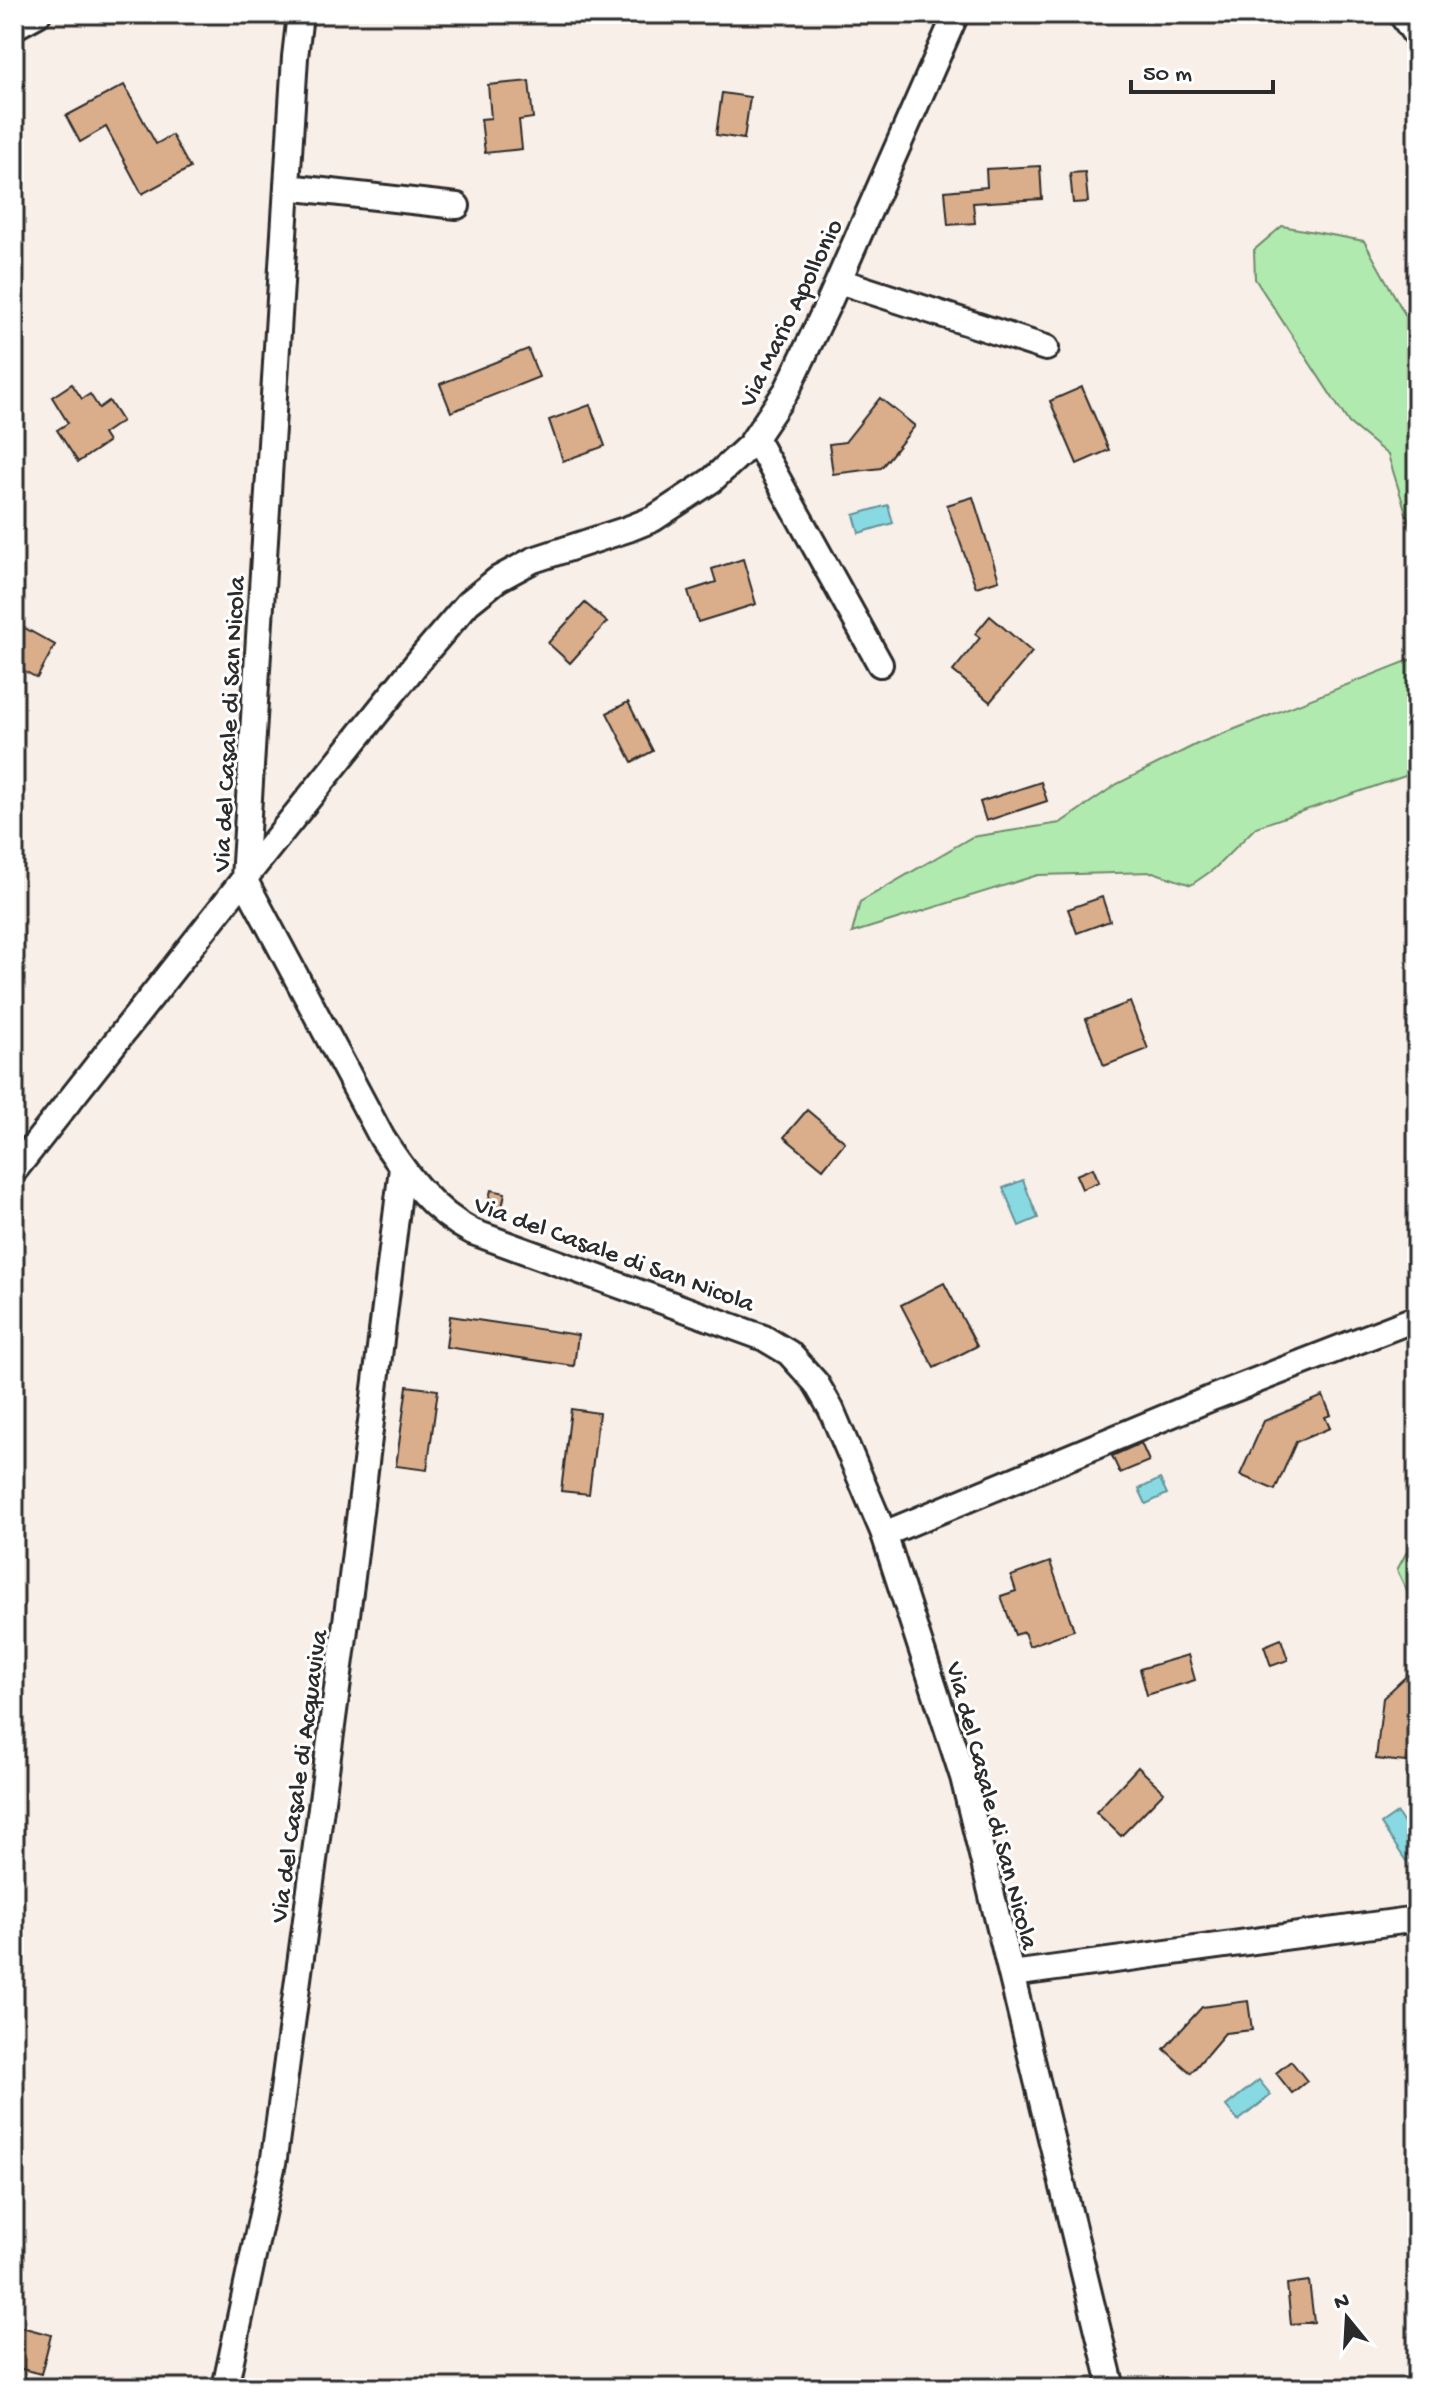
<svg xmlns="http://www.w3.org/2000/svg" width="1431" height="2402" viewBox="0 0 1431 2402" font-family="'Gochi Hand',sans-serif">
<rect width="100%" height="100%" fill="#f8efe8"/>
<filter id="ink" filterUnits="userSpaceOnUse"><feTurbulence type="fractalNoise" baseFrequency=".0125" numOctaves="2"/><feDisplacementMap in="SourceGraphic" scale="16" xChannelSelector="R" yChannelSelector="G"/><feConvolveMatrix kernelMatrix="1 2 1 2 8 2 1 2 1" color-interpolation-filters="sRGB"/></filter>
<g filter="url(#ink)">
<!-- green -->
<g fill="#b1eaae" stroke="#6e8a6c" stroke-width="2">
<path d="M 1282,226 L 1364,241 L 1417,336 L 1417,548 L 1388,455 L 1349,423 L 1255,279 L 1254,250 Z"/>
<path d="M 1417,655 L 1417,772 L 1256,827 L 1214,869 L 1191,885 L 1153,872 L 1038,875 L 852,933 L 860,902 L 972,837 L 1060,823 L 1117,784 L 1197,744 L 1415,658 Z"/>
<path d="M 1417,1533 L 1417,1608 L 1415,1608 L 1397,1570 Z"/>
</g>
<!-- water -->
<g fill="#89d9e3" stroke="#639399" stroke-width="2">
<path d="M 888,505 L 893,523 L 859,533 L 854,515 Z"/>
<path d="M 1023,1180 L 1038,1218 L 1019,1226 L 1003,1188 Z"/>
<path d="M 1160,1479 L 1167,1494 L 1146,1504 L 1139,1489 Z"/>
<path d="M 1397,1813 L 1417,1843 L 1417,1854 L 1406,1861 L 1381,1824 Z"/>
<path d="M 1259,2080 L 1271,2095 L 1238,2121 L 1226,2106 Z"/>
</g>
<!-- building -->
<g fill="#dbae8b" stroke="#2b2b2b" stroke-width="2">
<path d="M 529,81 L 533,118 L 519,120 L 522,149 L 485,153 L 481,119 L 491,118 L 488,85 Z"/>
<path d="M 124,85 L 156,144 L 172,135 L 190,168 L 142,194 L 106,127 L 80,142 L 66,116 Z"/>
<path d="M 722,93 L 750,97 L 744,139 L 716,135 Z"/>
<path d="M 1040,166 L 1042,199 L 973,203 L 975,223 L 948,225 L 945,191 L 987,187 L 986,169 Z"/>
<path d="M 1085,172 L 1088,202 L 1073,203 L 1070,173 Z"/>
<path d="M 528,349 L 539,377 L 451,412 L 440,384 Z"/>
<path d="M 72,384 L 82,399 L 90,394 L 99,408 L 109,401 L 122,421 L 103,434 L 108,442 L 78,462 L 57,430 L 68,423 L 52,397 Z"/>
<path d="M 1082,387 L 1109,450 L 1077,464 L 1050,401 Z"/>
<path d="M 880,398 L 915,426 L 881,468 L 833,474 L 829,444 L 845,442 Z"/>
<path d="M 590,405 L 605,446 L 563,461 L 549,420 Z"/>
<path d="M 973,497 L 999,580 L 976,587 L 947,505 Z"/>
<path d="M 743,559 L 756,604 L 698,622 L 688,591 L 716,582 L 712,569 Z"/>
<path d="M 585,603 L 607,622 L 570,663 L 548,643 Z"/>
<path d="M 990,616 L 1032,652 L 990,702 L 953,671 L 980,638 L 975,634 Z"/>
<path d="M 14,622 L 55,645 L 37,678 L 14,665 Z"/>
<path d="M 628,702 L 653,751 L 632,762 L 607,713 Z"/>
<path d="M 1041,782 L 1047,801 L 986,821 L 980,802 Z"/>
<path d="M 1102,897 L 1110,921 L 1077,933 L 1068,909 Z"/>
<path d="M 1130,1002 L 1148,1049 L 1104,1066 L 1086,1019 Z"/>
<path d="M 807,1110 L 845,1142 L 823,1169 L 784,1137 Z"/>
<path d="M 1093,1168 L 1099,1182 L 1082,1189 L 1076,1175 Z"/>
<path d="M 491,1190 L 505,1193 L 501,1213 L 486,1210 Z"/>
<path d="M 944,1283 L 977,1346 L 934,1368 L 901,1305 Z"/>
<path d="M 450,1316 L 578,1335 L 574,1366 L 446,1347 Z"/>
<path d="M 407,1386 L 438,1390 L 427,1470 L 396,1466 Z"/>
<path d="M 1323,1396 L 1331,1415 L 1325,1417 L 1330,1428 L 1296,1442 L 1275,1490 L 1240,1475 L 1264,1421 Z"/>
<path d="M 571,1409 L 599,1413 L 589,1494 L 561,1491 Z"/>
<path d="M 1141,1443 L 1149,1461 L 1120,1473 L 1112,1456 Z"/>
<path d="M 1050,1562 L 1074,1630 L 1029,1646 L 1024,1632 L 1015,1635 L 1001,1596 L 1016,1591 L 1011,1576 Z"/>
<path d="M 1281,1639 L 1288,1660 L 1271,1666 L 1264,1646 Z"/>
<path d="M 1188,1655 L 1195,1680 L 1147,1695 L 1140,1669 Z"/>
<path d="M 1417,1666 L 1416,1763 L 1376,1759 L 1383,1698 Z"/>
<path d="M 1138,1767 L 1164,1792 L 1121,1836 L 1096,1812 Z"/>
<path d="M 1248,2001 L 1252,2030 L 1225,2033 L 1191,2073 L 1164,2049 L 1202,2007 Z"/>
<path d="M 1291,2061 L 1307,2081 L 1292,2093 L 1276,2073 Z"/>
<path d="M 1309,2281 L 1314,2322 L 1291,2324 L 1287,2284 Z"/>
<path d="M 14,2325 L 51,2335 L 41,2374 L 14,2367 Z"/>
</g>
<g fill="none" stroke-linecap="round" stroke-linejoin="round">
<!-- minor casing -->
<g stroke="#2b2b2b" stroke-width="30">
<g id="minor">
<path d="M 300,14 L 295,57 L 244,879 L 382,1138 C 407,1176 432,1211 473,1232 L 764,1338 L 789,1353 L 816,1383 L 831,1409 L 884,1534 L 963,1777 L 1112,2388"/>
<path d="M 1401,14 L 1417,37"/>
<path d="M 14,27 L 38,14"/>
<path d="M 287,187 L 457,206"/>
<path d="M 839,281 L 1046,348"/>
<path d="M 755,438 L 880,664"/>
<path d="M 14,1171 L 244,879 L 425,653 L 468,603 L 498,579 L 533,560 L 628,529 L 653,519 L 712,480 L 750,445 L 787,390 L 830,300 L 956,14"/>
<path d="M 884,1534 L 1214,1397 L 1417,1318"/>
<path d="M 1012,1974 L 1417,1919"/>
<path d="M 225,2388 L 274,2158 L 352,1577 L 402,1168"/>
</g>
</g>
<!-- minor -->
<use href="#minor" stroke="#fff" stroke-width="24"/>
</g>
</g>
<g text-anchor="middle" stroke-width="6" stroke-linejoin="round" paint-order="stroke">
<!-- street labels -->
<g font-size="26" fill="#2b2b2b" stroke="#fff">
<text transform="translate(789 312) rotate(-64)" y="9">Via Mario Apollonio</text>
<text transform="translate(227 724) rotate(-87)" y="9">Via del Casale di San Nicola</text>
<text transform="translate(615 1252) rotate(20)" y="9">Via del Casale di San Nicola</text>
<text transform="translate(297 1776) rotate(-82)" y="9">Via del Casale di Acquaviva</text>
<text transform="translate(994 1805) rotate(75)" y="9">Via del Casale di San Nicola</text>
</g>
</g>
<!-- margin -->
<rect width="1431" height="2402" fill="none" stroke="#fff" stroke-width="48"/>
<rect x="24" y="24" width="1383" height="2354" fill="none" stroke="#2b2b2b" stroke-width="3" filter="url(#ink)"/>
<!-- north arrow -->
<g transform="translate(1347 2318) rotate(342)" stroke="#ffffff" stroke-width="6" paint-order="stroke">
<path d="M0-6L14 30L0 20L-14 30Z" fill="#2b2b2b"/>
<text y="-12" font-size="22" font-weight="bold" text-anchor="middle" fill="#2b2b2b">N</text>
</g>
<!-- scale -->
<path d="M1131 80v12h142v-12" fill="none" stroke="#2b2b2b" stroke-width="4"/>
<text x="1143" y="80" font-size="24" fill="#2b2b2b" stroke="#ffffff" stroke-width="6" paint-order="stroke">50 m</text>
</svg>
